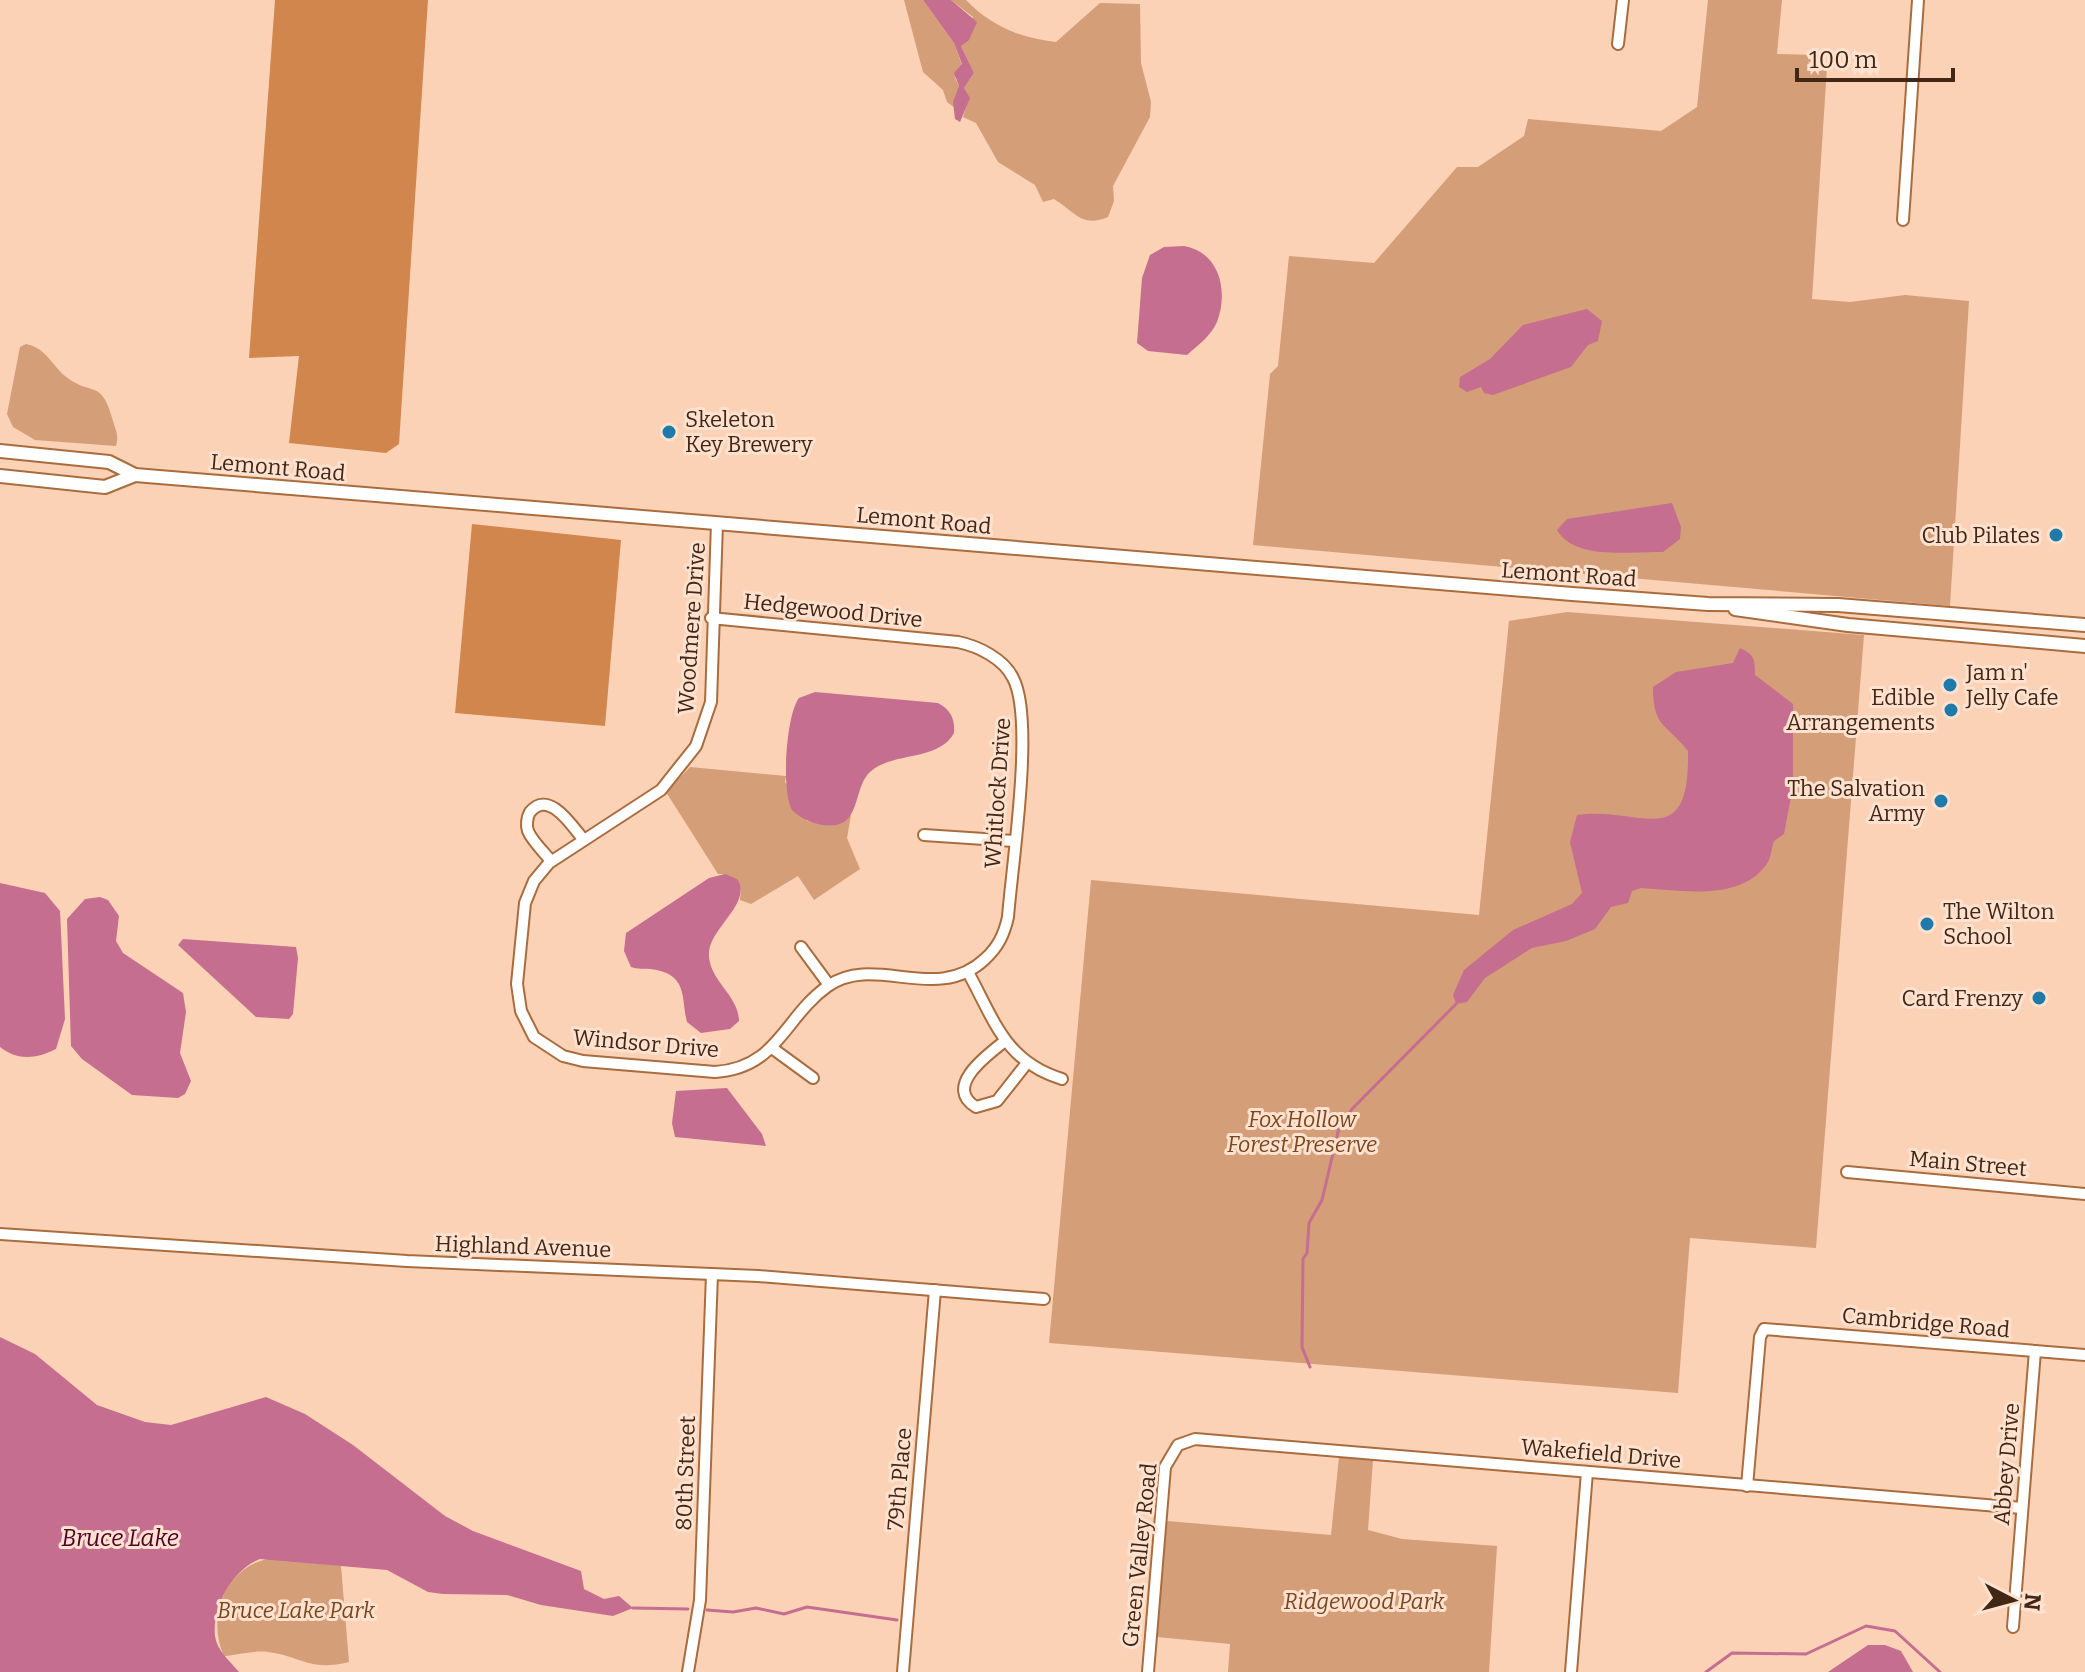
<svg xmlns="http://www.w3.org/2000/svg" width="2085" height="1672" viewBox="0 0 2085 1672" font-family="Bitter,serif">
<rect width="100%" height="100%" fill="#fbd2b6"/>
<!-- green -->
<g fill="#d49e78">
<path d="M 904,0 L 923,0 L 954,43 L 962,65 L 955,78 L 959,86 L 955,108 L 947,102 L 943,90 L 923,72 Z"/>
<path d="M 951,0 L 966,0 C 991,26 1020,38 1056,42 L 1100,3 L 1140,4 L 1141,63 L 1151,102 L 1150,117 L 1113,186 L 1114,201 L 1108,217 C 1082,228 1075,212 1054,199 L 1043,202 L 1035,185 L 998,162 L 976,123 L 963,117 L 969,98 L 964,88 L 974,73 L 961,46 L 973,17 Z"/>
<path d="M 1708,0 L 1782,0 L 1777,54 L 1815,55 L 1827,67 L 1812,299 L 1850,302 L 1905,295 L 1969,301 L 1950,606 L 1253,545 L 1270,374 L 1278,366 L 1289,256 L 1374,263 L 1457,167 L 1478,167 L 1524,136 L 1528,119 L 1661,131 L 1697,107 Z"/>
<path d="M 26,344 C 46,348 51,364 65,376 C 93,398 101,377 113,421 C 116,431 119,435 116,446 L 35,440 L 13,427 L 7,414 L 20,347 Z"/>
<path d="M 1567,612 L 1864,635 L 1816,1248 L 1690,1238 L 1678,1393 L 1049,1343 L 1091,880 L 1479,915 L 1509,621 Z"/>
<path d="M 690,767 L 786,776 L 785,782 L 807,821 L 837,824 L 851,815 L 847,838 L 860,869 L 814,900 L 798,876 L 751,904 L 740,900 L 741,890 L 725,874 L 718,874 L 666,792 Z"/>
<path d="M 1339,1457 L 1373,1460 L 1368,1530 L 1402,1539 L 1497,1546 L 1489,1672 L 1228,1672 L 1230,1644 L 1157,1637 L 1167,1521 L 1331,1535 Z"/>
<path d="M 276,1558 L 341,1566 L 349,1662 C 309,1672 301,1656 268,1652 C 255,1650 237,1655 224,1656 C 205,1615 228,1561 276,1558 Z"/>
</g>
<!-- forest -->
<g fill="#d1864e">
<path d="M 275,0 L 428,0 L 399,444 L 386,453 L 289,443 L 299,356 L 249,358 Z"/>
<path d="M 472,524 L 621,540 L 605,726 L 455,713 Z"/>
</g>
<!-- water -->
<g fill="#c56e90">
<path d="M 923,0 L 951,0 L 977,22 L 969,40 L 961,46 L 974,73 L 964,88 L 970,98 L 960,122 L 955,119 L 953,102 L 959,86 L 954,73 L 962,64 L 954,43 Z"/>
<path d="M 1184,246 C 1219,252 1229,290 1217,322 C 1211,336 1197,346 1187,355 L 1148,351 L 1137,343 L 1142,278 L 1150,255 L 1164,247 Z"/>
<path d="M 1587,309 L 1602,321 L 1598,341 L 1588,345 L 1571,367 L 1493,395 L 1484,393 L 1481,387 L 1467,392 L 1459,387 L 1460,377 L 1490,359 L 1523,325 Z"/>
<path d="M 1672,503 L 1681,527 L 1680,539 L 1663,552 C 1631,551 1575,561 1557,530 L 1567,519 Z"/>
<path d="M 1740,648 C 1755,655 1755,660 1755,675 L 1793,704 L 1793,786 L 1784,834 L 1774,841 C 1771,849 1771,859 1766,865 C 1739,902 1680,890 1641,888 L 1632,891 L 1628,903 L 1611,907 L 1595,929 L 1566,941 L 1532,948 L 1485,978 L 1467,1002 L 1456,1004 L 1453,995 L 1464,970 L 1513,930 L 1572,904 L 1582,893 L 1570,842 L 1577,815 C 1641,806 1690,855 1688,751 C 1666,723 1653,728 1653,687 L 1676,672 L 1733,663 Z"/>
<path d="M 815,692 L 938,703 C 951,710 955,719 954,733 C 938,762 893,751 870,772 C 856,785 859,812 844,822 C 829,831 802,821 792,810 C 781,791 786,715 799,698 Z"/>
<path d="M 725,874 L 737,879 C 753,902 711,927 709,952 C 707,979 739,995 739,1021 L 730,1029 L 701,1033 L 687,1022 C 681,999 688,977 657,970 C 648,968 640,970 631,967 L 624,951 L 626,933 L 709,878 Z"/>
<path d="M 0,883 L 45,893 L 60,911 L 65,1019 L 56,1049 C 36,1059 18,1061 0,1047 Z"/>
<path d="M 100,897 L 108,900 L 119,916 L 116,941 L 123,953 L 183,993 L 186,1012 L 180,1053 L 191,1081 L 185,1094 L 178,1098 L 132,1095 L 82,1059 L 71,1046 L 67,919 L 85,899 Z"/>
<path d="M 183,939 L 296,947 L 298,958 L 293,1014 L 289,1019 L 256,1017 L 178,945 Z"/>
<path d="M 727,1088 L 762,1134 L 766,1146 L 675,1137 L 672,1123 L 676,1091 Z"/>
<path d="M 0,1337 L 35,1354 L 97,1405 L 145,1422 L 171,1425 L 266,1397 L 305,1414 L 353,1445 L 445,1516 L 473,1531 L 581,1571 L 584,1589 L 604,1599 L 619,1596 L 633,1608 L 613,1616 L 541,1605 L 507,1595 L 443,1594 L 428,1592 L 387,1570 L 260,1559 C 233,1569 212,1606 215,1636 C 217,1651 230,1661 239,1672 L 0,1672 Z"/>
<path d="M 1868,1645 L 1885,1645 L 1901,1651 L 1913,1672 L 1828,1672 Z"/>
</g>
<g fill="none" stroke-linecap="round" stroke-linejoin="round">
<!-- stream -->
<g stroke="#c56e90" stroke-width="3">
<path d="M 1310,1367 L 1302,1347 L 1303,1259 L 1307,1253 L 1309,1223 L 1322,1200 L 1339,1128 L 1352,1109 L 1456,1004"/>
<path d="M 633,1608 L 688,1609"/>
<path d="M 707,1610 L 733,1612 L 756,1608 L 784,1614 L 807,1607 L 897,1620"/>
<path d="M 1706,1672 L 1732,1653 L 1806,1654 L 1866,1626 L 1895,1631 L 1940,1672"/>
</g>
<!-- minor casing -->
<g stroke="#a96c3e" stroke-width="14">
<g id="minor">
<path d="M 1618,44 L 1623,0"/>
<path d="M 1903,220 L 1918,0"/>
<path d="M 711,618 L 958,642 C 978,646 1004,659 1013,678 C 1035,719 1012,864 1008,917 C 1004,935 998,947 985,959 C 936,1005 875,953 828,986 C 784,1017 778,1068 715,1072 L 583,1061 L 563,1056 L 534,1037 L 521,1011 L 517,984 L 525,903 L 534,881 L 549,863 L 661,790 L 696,746 L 711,702 L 717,523"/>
<path d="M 924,835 L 1014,841"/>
<path d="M 551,861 C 544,852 532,841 528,831 C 526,825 527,817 530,812 C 549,789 572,826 583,839"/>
<path d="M 801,947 L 829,985"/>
<path d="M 969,974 C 995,1022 1006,1062 1062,1079"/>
<path d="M 1005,1041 C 987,1055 943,1087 976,1107 L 997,1101 L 1027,1063"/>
<path d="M 772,1048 L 813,1078"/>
<path d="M 1847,1172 L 2085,1194"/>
<path d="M 0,1234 L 407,1261 L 758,1276 L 1044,1299"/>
<path d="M 1747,1486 L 1760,1337 L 1764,1329 L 2085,1355"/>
<path d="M 2013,1627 L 2035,1351"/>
<path d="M 688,1672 L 700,1600 L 712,1274"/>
<path d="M 903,1672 L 935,1290"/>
<path d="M 1148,1672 L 1165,1467 L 1178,1445 L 1195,1439 L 2022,1508"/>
<path d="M 1571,1672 L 1587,1472"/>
</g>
</g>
<!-- major casing -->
<g stroke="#a96c3e" stroke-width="16">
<g id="major">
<path d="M 0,451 L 109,462 L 135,475 L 1572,594 L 1708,604 L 1838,605 L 2085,625"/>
<path d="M 0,476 L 105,487 L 135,475"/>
<path d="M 1735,609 L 1848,625 L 2085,646"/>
</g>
</g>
<!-- minor -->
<use href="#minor" stroke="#fff" stroke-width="10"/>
<!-- major -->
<use href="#major" stroke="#fff" stroke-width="12"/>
</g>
<!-- markers -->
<g fill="#1e7aa8" stroke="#fee2cf" stroke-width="3">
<circle cx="669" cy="432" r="8"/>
<circle cx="2056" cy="535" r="8"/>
<circle cx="1950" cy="685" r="8"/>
<circle cx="1951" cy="710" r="8"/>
<circle cx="1941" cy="801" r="8"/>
<circle cx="1927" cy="924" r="8"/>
<circle cx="2039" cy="998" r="8"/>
</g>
<g text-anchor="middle" stroke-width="6" stroke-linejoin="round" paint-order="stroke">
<!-- poi labels -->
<g font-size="22" fill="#412714" stroke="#fee2cf" text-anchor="end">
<text x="685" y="427" text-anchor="start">Skeleton<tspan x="685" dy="25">Key Brewery</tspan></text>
<text x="2040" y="543">Club Pilates</text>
<text x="1966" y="680" text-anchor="start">Jam n'<tspan x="1966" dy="25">Jelly Cafe</tspan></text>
<text x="1935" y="705">Edible<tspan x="1935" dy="25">Arrangements</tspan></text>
<text x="1925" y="796">The Salvation<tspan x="1925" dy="25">Army</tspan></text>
<text x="1943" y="919" text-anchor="start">The Wilton<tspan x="1943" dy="25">School</tspan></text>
<text x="2023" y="1006">Card Frenzy</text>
</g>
<!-- street labels -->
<g font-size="22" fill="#412714" stroke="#fee2cf">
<text transform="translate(278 467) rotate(5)" y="8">Lemont Road</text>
<text transform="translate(924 520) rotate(5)" y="8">Lemont Road</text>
<text transform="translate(1569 574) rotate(4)" y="8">Lemont Road</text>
<text transform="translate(833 610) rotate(6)" y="8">Hedgewood Drive</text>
<text transform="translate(691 628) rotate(-86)" y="8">Woodmere Drive</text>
<text transform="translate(997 793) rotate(-86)" y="8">Whitlock Drive</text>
<text transform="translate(646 1043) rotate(5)" y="8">Windsor Drive</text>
<text transform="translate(1968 1163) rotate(5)" y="8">Main Street</text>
<text transform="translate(523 1246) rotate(2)" y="8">Highland Avenue</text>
<text transform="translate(1926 1322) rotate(5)" y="8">Cambridge Road</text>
<text transform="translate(1601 1453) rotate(5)" y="8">Wakefield Drive</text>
<text transform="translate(2006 1464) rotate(-85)" y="8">Abbey Drive</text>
<text transform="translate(685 1473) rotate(-88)" y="8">80th Street</text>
<text transform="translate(899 1479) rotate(-85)" y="8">79th Place</text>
<text transform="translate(1139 1555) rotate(-84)" y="8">Green Valley Road</text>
</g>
<!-- park labels -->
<g font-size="22" font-style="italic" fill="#7a471f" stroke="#fee2cf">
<text x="1302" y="1127">Fox Hollow<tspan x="1302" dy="25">Forest Preserve</tspan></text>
<text x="1364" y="1609">Ridgewood Park</text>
<text x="296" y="1618">Bruce Lake Park</text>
</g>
<!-- water labels -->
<g font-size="24" font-style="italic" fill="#51002b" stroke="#fee2cf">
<text x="120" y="1546">Bruce Lake</text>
</g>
</g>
<!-- north arrow -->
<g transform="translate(2013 1600) rotate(96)" stroke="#fee2cf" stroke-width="6" paint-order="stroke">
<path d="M0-6L14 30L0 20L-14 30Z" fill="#412714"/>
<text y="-12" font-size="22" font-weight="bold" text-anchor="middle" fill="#412714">N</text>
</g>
<!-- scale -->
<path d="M1797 68v12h156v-12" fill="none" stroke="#412714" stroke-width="4"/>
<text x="1809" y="68" font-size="24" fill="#412714" stroke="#fee2cf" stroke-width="6" paint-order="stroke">100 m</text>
</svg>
